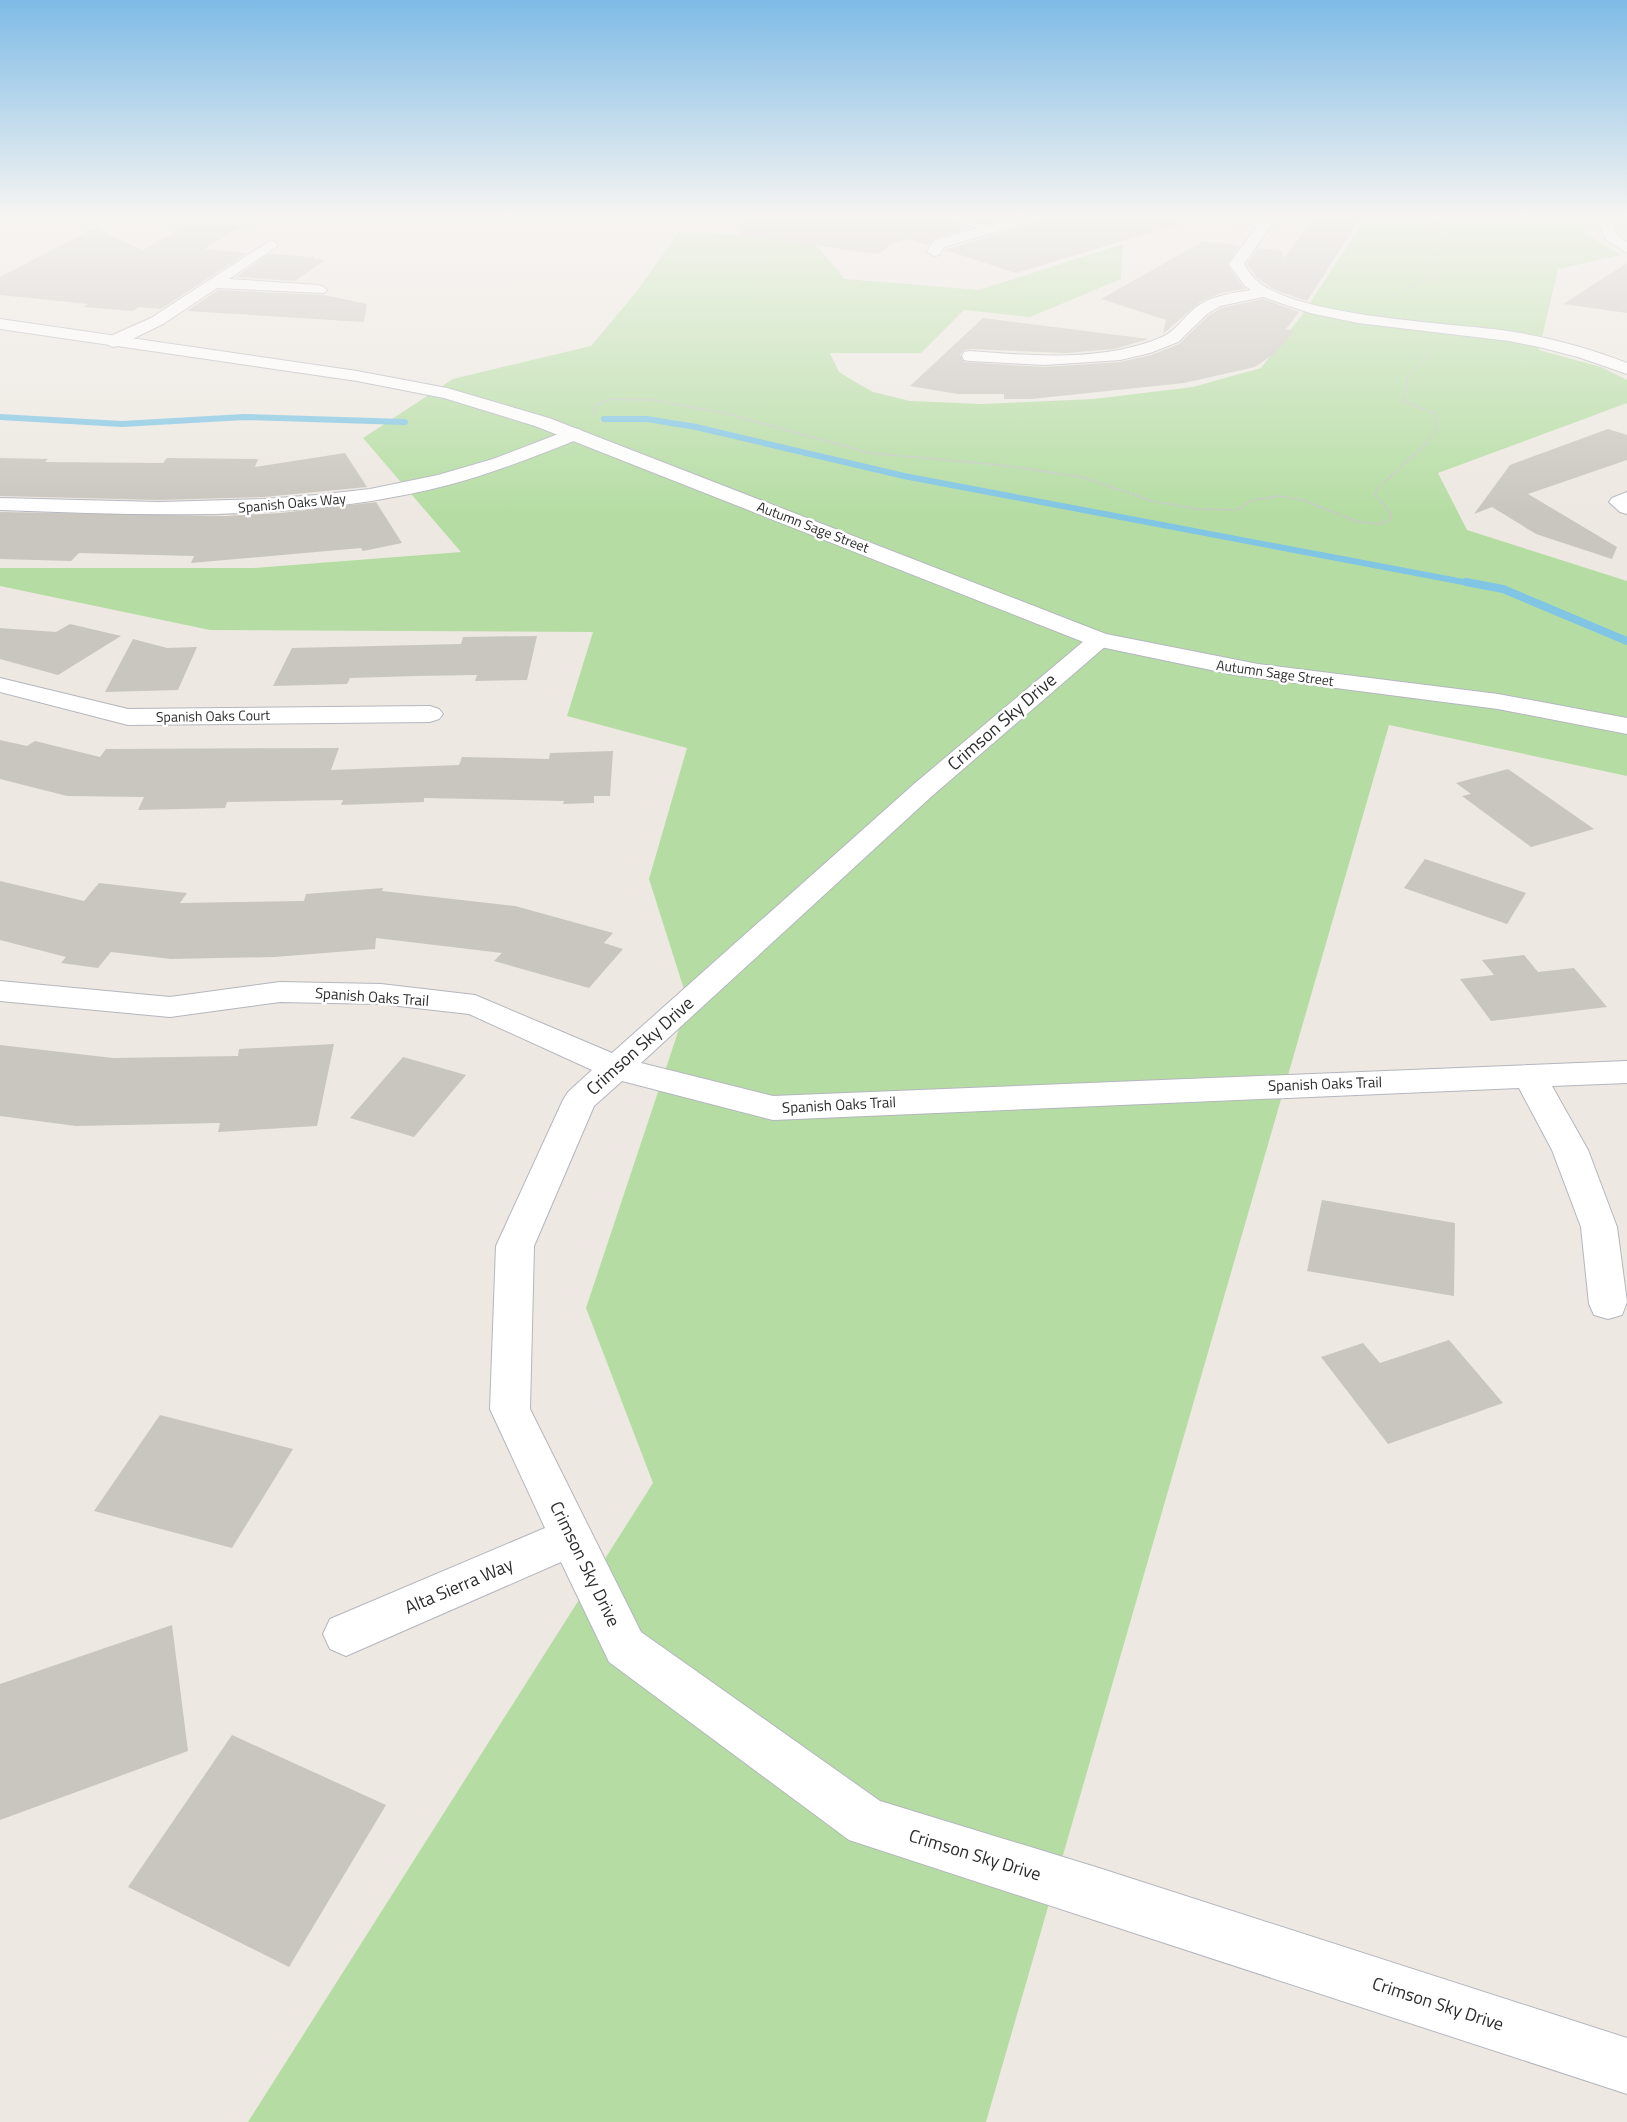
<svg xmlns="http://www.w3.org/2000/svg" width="1627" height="2122" viewBox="0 0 1627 2122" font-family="'Titillium Web',sans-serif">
<rect width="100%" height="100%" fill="#ede8e1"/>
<!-- green -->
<path fill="#b5dda3" d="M 1367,216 L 1580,216 L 1585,233 L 1620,255 L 1558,269 L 1539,350 L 1601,367 L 1627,380 L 1627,403 L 1438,473 L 1467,530 L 1627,581 L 1627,776 L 1389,725 L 986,2122 L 248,2122 L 653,1483 L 586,1308 L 688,1002 L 649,879 L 687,748 L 567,716 L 593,632 L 210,630 L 0,586 L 0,568 L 253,568 L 461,552 L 363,438 L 453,379 L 591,346 L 637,291 L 679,232 L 809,237 L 845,279 L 979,290 L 1123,244 L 1121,279 L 1030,317 L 964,310 L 921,353 L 830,353 L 839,372 L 857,383 L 873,392 L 910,401 L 982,404 L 1094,399 L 1193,387 L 1261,368 L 1302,315 Z"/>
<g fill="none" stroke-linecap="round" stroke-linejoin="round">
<!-- stream-far1 -->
<g stroke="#80c5e3" stroke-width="6">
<path d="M 0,417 L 122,424 L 244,417 L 405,422"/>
<path d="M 604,419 L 647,419 L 696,427 L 904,476 L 1474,584"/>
</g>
<!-- stream -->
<path stroke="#80c5e3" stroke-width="8" d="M 1466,582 L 1503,589 L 1627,641"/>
</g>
<!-- building -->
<g fill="#c9c6bf">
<path d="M 741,216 L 939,216 L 970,228 L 932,239 L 928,245 L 909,239 L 894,243 L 878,254 L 740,235 Z"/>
<path d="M 964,216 L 1009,216 L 984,224 Z"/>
<path d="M 1043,216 L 1177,216 L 1179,224 L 1016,273 L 945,250 L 1040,221 Z"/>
<path d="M 1316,216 L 1362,216 L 1307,301 L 1275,290 L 1256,277 L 1247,264 L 1258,248 L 1282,251 L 1284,258 Z"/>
<path d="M 192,222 L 242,226 L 204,249 L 247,253 L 161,309 L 139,307 L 133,311 L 83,307 L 88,304 L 0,295 L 0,277 L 94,228 L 143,250 Z"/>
<path d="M 1204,241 L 1240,246 L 1227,264 L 1245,289 L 1221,293 L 1200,302 L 1163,334 L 1166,320 L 1101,299 Z"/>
<path d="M 269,254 L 315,257 L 313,259 L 325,260 L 295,281 L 236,277 Z"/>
<path d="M 1627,263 L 1627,313 L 1563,304 Z"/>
<path d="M 218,290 L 324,295 L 367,304 L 364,322 L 187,311 Z"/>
<path d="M 1263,299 L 1299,312 L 1286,329 L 1295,331 L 1274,354 L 1255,367 L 1184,383 L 1031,399 L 1004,399 L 1004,394 L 958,394 L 910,386 L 983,318 L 1149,339 L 1114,349 L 1066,353 L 970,349 L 964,350 L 960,355 L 964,362 L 1044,367 L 1120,362 L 1151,355 L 1179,344 L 1208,316 L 1221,308 Z"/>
<path d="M 1608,429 L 1627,435 L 1627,460 L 1528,494 L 1617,547 L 1612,559 L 1536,534 L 1492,507 L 1474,514 L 1510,465 Z"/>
<path d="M 345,453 L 367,487 L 264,497 L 159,500 L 0,496 L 0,458 L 48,459 L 45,462 L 163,463 L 167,458 L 258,459 L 255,467 Z"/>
<path d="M 376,502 L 402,543 L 363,551 L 361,548 L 191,563 L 194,556 L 79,553 L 71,561 L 0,559 L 0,512 L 225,516 L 281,513 Z"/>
<path d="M 70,624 L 121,636 L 58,675 L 0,659 L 0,628 L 56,632 Z"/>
<path d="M 537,636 L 527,680 L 475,681 L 477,675 L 416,676 L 350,678 L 347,684 L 273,686 L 292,648 L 461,644 L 463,637 Z"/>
<path d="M 133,639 L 167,648 L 197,647 L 178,690 L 105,692 Z"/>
<path d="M 0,740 L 27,746 L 35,741 L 100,757 L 106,749 L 339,748 L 331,770 L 459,765 L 462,757 L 549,759 L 550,753 L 613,751 L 610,796 L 594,796 L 594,803 L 563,804 L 564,801 L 424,798 L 424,802 L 341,805 L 343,800 L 227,802 L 225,808 L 138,810 L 144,797 L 67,796 L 0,779 Z"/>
<path d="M 1508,769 L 1594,829 L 1531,847 L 1462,796 L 1471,794 L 1456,783 Z"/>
<path d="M 1425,859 L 1526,893 L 1507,924 L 1404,888 Z"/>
<path d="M 0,881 L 84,901 L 99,883 L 187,893 L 180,903 L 304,901 L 306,894 L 383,888 L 382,891 L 515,906 L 613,933 L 604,943 L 623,949 L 589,988 L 494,961 L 502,953 L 376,938 L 375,949 L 274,957 L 171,959 L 111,952 L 98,968 L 61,963 L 66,957 L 0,940 Z"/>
<path d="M 1524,955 L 1538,972 L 1574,968 L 1607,1007 L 1491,1021 L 1460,979 L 1494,975 L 1482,960 Z"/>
<path d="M 334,1044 L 317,1126 L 218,1132 L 220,1123 L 76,1126 L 0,1116 L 0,1045 L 113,1058 L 238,1056 L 239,1049 Z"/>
<path d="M 403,1057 L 466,1075 L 414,1137 L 350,1118 Z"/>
<path d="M 1322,1200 L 1455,1223 L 1454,1296 L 1307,1271 Z"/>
<path d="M 1449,1340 L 1503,1403 L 1388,1444 L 1321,1357 L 1363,1343 L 1380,1363 Z"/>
<path d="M 160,1415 L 293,1449 L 232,1548 L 94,1511 Z"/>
<path d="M 172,1625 L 188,1751 L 0,1820 L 0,1684 Z"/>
<path d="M 232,1735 L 386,1805 L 289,1967 L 128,1887 Z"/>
</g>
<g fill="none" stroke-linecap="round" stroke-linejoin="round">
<!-- service casing -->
<g stroke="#b4b6bf" stroke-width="2">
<path id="service" d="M 941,216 L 956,216 L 993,229 L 989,232 Z"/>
</g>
<!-- minor casing -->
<g stroke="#b4b6bf" stroke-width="2">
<g id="minor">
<path d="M 1018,216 L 1041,216 L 1039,219 L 944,247 L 939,255 L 934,256 L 927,252 L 933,241 Z"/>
<path d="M 1206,216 L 1262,218 L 1264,216 L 1278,216 L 1244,264 C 1247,269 1250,274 1255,279 C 1293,317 1451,323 1508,331 C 1548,337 1589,348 1627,363 L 1627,374 L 1578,357 L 1539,347 L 1509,341 L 1358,323 L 1310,313 L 1263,297 L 1220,306 L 1207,314 L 1178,342 L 1150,353 L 1120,360 L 1044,365 L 970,361 L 964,360 L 962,356 L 964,352 L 970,351 C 1033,356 1101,362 1160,338 C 1175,332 1183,318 1195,308 C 1210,296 1232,293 1251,290 L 1245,286 L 1229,264 L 1257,226 L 1213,220 Z"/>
<path d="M 1595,216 L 1609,216 L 1617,235 L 1627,242 L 1627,253 L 1606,240 Z"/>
<path d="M 271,240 L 278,244 L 276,247 L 229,279 L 319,285 L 324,287 L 327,290 L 324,293 L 217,288 L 163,324 L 118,346 L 112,347 L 104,342 L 106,338 L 151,318 Z"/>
<path d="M 574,428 L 581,430 L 583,434 L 581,438 C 537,456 493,473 448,485 C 302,523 149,515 0,510 L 0,498 L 159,502 L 264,499 L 317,495 L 370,489 L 438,475 L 493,459 Z"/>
<path d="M 1627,492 L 1627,514 L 1620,512 L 1609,502 L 1612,498 Z"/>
<path d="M 1099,633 L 1107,635 L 1111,640 L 1107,645 L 932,796 L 641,1063 L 773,1096 L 1627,1061 L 1627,1083 L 1552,1086 L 1588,1150 L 1617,1227 L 1627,1302 L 1622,1315 L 1608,1319 L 1594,1315 L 1589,1304 L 1581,1227 L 1552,1150 L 1519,1088 L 773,1120 L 622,1081 L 594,1106 L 534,1246 L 530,1409 L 641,1632 L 880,1801 L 1099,1868 L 1627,2038 L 1627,2094 L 849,1840 L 609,1662 L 561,1562 L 346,1656 L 330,1649 L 323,1634 L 330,1619 L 545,1528 L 490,1409 L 496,1246 L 563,1100 L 568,1092 L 592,1070 L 469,1014 L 381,1004 L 280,1002 L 170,1017 L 0,1001 L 0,981 L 170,997 L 280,982 L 381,984 L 475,995 L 612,1053 L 914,784 L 1091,635 Z"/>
<path d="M 0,678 L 128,709 L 430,706 L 439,709 L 443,714 L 439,719 L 430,722 L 128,725 L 0,692 Z"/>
</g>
</g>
<!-- tertiary casing -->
<g stroke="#b4b6bf" stroke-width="2">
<path id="tertiary" d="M 0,319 L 357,371 L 447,388 L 549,418 L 1106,634 L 1258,664 L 1498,694 L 1627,718 L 1627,734 L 1498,709 L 1235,675 L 1091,645 L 535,426 L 444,398 L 357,381 L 0,329 Z"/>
</g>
<!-- path-far1 -->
<g stroke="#c8c8c8" stroke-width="1.5" stroke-dasharray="2 1.5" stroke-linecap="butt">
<path d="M 1386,298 L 1434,276 L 1435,269 L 1428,258 L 1441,251 L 1446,245 L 1429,229 L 1438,222 L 1463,216"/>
<path d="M 1407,379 L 1430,352"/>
</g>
<!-- path -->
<path stroke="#c8c8c8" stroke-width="2" stroke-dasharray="3 1.5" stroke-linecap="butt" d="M 594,415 L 596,405 L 611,399 L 654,400 L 728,414 L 870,453 L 1000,465 L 1082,477 L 1152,501 L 1197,509 L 1236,510 L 1253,500 L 1279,496 L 1303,500 L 1358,522 L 1379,524 L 1389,520 L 1392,514 L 1375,495 L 1378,488 L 1429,441 L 1437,428 L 1436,414 L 1403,401 L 1408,377"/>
<!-- service -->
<use href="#service" fill="#fff" fill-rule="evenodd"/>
<!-- minor -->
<use href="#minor" fill="#fff" fill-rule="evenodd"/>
<!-- tertiary -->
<use href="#tertiary" fill="#fff" fill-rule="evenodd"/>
</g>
<!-- sky -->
<linearGradient id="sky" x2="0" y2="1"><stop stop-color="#7ebbe6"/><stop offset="0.42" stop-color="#f7f5f2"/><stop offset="1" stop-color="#f7f5f2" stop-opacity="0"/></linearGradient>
<rect width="1627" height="514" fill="url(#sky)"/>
<g text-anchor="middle" stroke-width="5" stroke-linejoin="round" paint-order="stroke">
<!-- far-street labels -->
<g font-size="14" fill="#2d2d2d" stroke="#fff">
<text transform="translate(292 503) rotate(-5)" y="5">Spanish Oaks Way</text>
<text transform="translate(813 527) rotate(21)" y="5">Autumn Sage Street</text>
<text transform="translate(1275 673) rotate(8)" y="5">Autumn Sage Street</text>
<text transform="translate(213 716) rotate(-1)" y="5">Spanish Oaks Court</text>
</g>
<!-- street labels -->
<g font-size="15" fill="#2d2d2d" stroke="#fff">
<text transform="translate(372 997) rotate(4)" y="5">Spanish Oaks Trail</text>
<text transform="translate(1325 1084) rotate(-2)" y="5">Spanish Oaks Trail</text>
<text transform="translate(839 1105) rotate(-3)" y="5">Spanish Oaks Trail</text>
</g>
<!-- near-street labels -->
<g font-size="18" fill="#2d2d2d" stroke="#fff">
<text transform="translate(1002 722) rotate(-41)" y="6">Crimson Sky Drive</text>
<text transform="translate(640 1046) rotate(-42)" y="6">Crimson Sky Drive</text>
<text transform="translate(585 1564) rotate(64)" y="6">Crimson Sky Drive</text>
<text transform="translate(459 1586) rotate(-23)" y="6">Alta Sierra Way</text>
<text transform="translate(975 1855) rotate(17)" y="6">Crimson Sky Drive</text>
<text transform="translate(1438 2004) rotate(18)" y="6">Crimson Sky Drive</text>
</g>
</g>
</svg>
